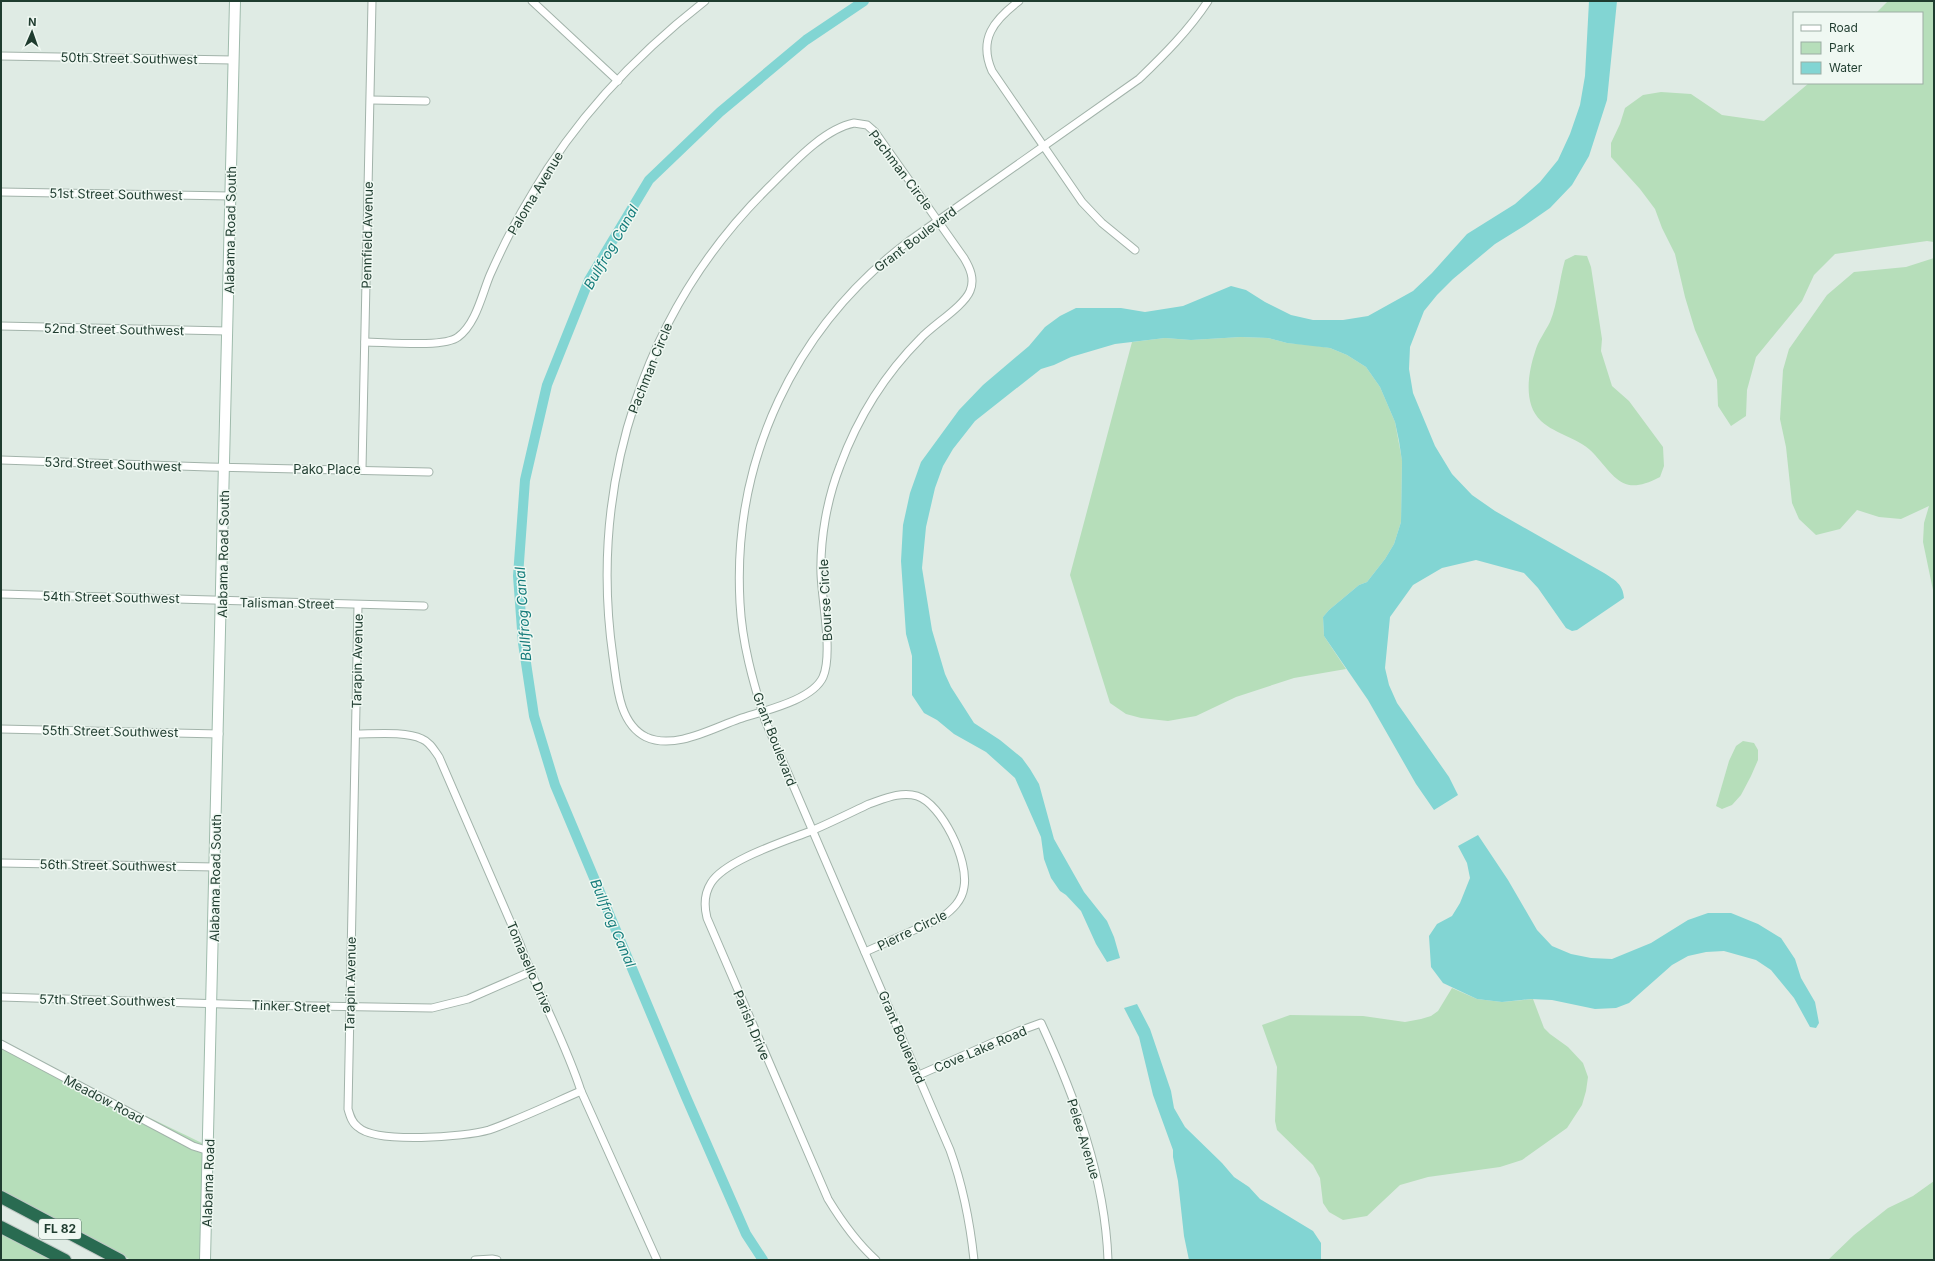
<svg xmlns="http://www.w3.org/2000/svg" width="1935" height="1261" viewBox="0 0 1935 1261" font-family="Inter,sans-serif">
<rect width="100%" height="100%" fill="#dfebe4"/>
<!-- green -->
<g fill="#b6deba">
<path d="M 1888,1 L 1934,1 L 1934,242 L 1927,241 L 1835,254 L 1814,275 L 1802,301 L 1756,357 L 1747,390 L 1746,416 L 1731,426 L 1718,406 L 1717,380 L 1695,330 L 1685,297 L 1675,254 L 1662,228 L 1655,209 L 1640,189 L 1611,157 L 1611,143 L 1620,124 L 1625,108 L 1643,95 L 1661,92 L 1691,94 L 1722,115 L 1764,121 L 1809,83 L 1922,83 L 1922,13 L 1876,13 Z"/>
<path d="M 1575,255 L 1587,256 L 1591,267 L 1602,339 L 1601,351 L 1612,386 L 1629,401 L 1663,447 L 1664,466 L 1660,477 C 1624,496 1617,480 1595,455 C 1581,438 1556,435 1541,421 C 1523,404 1528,373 1535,352 C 1538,341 1545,332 1550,322 C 1558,303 1559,280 1565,260 Z"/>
<path d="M 1934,258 L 1934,595 L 1923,542 L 1924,523 L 1929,506 L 1901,519 L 1879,517 L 1857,510 L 1840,529 L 1816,535 L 1799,519 L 1792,503 L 1786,447 L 1780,419 L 1783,370 L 1789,349 L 1827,295 L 1854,272 L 1906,267 Z"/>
<path d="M 1241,337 L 1268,338 L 1287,343 L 1311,345 L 1330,348 L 1347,355 L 1366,367 L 1380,387 L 1395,422 L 1402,460 L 1401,522 L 1394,544 L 1385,559 L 1367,582 L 1359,585 L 1329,610 L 1323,617 L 1324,636 L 1346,669 L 1294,678 L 1236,697 L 1196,716 L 1168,721 L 1141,718 L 1126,714 L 1110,703 L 1070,575 L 1132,342 L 1165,338 L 1191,340 Z"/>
<path d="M 1743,741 L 1754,743 L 1758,750 L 1758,760 L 1751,776 L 1741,795 L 1732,805 L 1722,809 L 1716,806 L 1729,761 L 1736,746 Z"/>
<path d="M 1452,988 L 1477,999 L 1502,1002 L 1533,999 L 1544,1028 L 1550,1034 L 1568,1047 L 1583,1063 L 1588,1077 L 1586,1091 L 1582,1105 L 1567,1128 L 1522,1160 L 1500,1167 L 1428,1177 L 1400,1185 L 1367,1216 L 1343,1220 L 1329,1212 L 1323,1203 L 1320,1178 L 1313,1165 L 1277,1130 L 1275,1121 L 1277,1067 L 1262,1025 L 1290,1015 L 1363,1016 L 1405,1022 L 1421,1019 L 1431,1016 L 1438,1011 Z"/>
<path d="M 1,1046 L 204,1144 L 201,1260 L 131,1260 L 1,1191 Z"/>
<path d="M 1934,1181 L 1934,1260 L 1828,1260 L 1854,1235 L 1888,1208 L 1913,1196 Z"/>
<path d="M 1,1233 L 53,1260 L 1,1260 Z"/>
</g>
<!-- water -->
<g fill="#82d5d3">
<path d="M 1589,1 L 1617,1 L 1607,100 L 1589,156 L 1572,185 L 1550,208 L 1527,224 L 1495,244 L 1453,279 L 1437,295 L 1424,311 L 1410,347 L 1409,369 L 1413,393 L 1435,446 L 1452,474 L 1472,495 L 1495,511 L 1604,573 C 1615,580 1623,584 1624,598 L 1577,630 L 1572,631 L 1566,628 L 1538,588 L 1524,573 L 1476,560 L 1442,568 L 1413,585 L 1390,617 L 1385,668 L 1389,685 L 1397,703 L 1449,777 L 1458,795 L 1434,810 L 1416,784 L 1368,700 L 1324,636 L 1323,617 L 1329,610 L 1359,585 L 1367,582 L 1385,559 L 1394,544 L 1401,522 L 1402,461 L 1399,441 L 1395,422 L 1380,387 L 1366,367 L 1347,355 L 1330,348 L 1287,343 L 1268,338 L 1241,337 L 1191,340 L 1165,338 L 1115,344 L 1071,357 L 1054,365 L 1041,369 L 975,421 L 953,449 L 943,466 L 935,488 L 926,527 L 922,568 L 932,630 L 945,674 L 951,687 L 974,723 L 1000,740 L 1022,758 L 1030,769 L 1039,784 L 1054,839 L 1084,892 L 1107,921 L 1114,937 L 1120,958 L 1107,962 L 1096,944 L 1081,911 L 1066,895 L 1060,891 L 1051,878 L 1044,859 L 1041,837 L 1015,778 L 986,752 L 954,734 L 937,720 L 924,713 L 912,695 L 912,656 L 906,634 L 901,561 L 903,525 L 910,493 L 921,462 L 959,410 L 983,385 L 1029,346 L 1045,327 L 1060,316 L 1076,308 L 1121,308 L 1145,312 L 1183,306 L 1231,286 L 1246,290 L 1265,302 L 1291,315 L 1313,320 L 1343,320 L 1368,316 L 1413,291 L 1432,273 L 1467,234 L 1515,204 L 1540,182 L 1558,160 L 1570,134 L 1580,105 L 1585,76 Z"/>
<path d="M 1478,835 L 1508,880 L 1537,930 L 1552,946 L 1571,954 L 1591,958 L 1612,959 L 1651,943 L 1688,920 L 1708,913 L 1731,913 L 1758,924 L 1781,938 L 1795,959 L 1801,978 L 1815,1002 L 1819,1023 L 1816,1028 L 1810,1027 L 1794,998 L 1771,970 L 1756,960 L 1724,951 L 1706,952 L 1688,956 L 1672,965 L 1629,1003 L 1616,1008 L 1595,1009 L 1552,1000 L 1531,999 L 1502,1002 L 1477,999 L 1443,983 L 1431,967 L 1429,936 L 1437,924 L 1452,916 L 1460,903 L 1470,878 L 1467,863 L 1458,846 Z"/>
<path d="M 1137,1004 L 1150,1029 L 1171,1091 L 1174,1108 L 1185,1127 L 1222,1163 L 1234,1177 L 1249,1187 L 1260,1199 L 1313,1231 L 1321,1243 L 1321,1260 L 1189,1260 L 1184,1236 L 1178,1181 L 1173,1157 L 1173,1150 L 1153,1095 L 1139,1037 L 1124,1008 Z"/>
</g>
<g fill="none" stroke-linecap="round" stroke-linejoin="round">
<!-- canal -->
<path stroke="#82d5d3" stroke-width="10" d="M 763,1260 L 746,1234 L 686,1097 L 555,785 L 534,716 L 523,643 L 518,576 L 525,480 L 547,385 L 589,280 L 649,180 L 720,112 L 806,40 L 864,1"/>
<!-- street casing -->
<g stroke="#a2b3aa" stroke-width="9">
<g id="street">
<path d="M 532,1 L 618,81"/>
<path d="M 1019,1 C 994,20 978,39 992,71 L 1082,202 L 1102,223 L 1135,250"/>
<path d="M 1,56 L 233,60"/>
<path d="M 371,100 L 426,101"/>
<path d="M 854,123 L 867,125 L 875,132 L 964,258 C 970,268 975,279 970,291 C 964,306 933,325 921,338 C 884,375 858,417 840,466 C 827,499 820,539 821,574 C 822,601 833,654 823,677 C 812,701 762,711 739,719 C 711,729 674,750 646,737 C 618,723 617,683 613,657 C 588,482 645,307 772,184 C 794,162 824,129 854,123 Z"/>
<path d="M 1,192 L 230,196"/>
<path d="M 1,326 L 227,331"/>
<path d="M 365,342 C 385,342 444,348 458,337 C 476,324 482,294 490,275 C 502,248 516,220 532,194 C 575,120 637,54 705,1"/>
<path d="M 1,460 L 209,467 L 429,472"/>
<path d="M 362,469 L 372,1"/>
<path d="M 1,594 L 424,606"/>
<path d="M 358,605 L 348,1109 C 350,1116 352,1123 358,1127 C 376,1144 465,1137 489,1130 C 520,1119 551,1104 581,1091"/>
<path d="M 1,729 L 219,734"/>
<path d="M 356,734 C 374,734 406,731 422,739 C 430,742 434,750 439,757 L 520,944 C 538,994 565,1041 581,1091 L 657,1260"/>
<path d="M 1,863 L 215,867"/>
<path d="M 865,952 L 941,918 C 952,910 962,901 964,887 C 969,861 942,804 917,796 C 901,791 884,799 869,804 C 850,813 830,823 811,831 C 786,841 725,860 711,883 C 704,894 704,906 707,918 L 828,1199 C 842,1222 856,1242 876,1260"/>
<path d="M 1,997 L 255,1005 L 432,1008 L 468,999 L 530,972"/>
<path d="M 1,1044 L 193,1146 L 209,1151"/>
<path d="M 919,1075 L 1019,1031 L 1041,1023 C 1075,1097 1105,1177 1108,1260"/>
<path d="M 475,1260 L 492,1259 L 497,1260"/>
<path d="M 974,1260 C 970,1222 963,1186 950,1150 L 765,720 C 753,682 742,643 740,603 C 732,459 795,327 909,241 L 1139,79 C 1164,55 1189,30 1208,1"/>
</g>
</g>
<!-- secondary casing -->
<g stroke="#9fbbac" stroke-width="12">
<path id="secondary" d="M 205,1260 L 235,1"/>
</g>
<!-- highway casing -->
<g stroke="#c0c8c5" stroke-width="14">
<g id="highway">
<path d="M 1,1197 L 120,1260"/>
<path d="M 1,1227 L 65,1260"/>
</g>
</g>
<!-- street -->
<use href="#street" stroke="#fff" stroke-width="7"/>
<!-- secondary -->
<use href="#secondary" stroke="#fff" stroke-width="10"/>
<!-- highway -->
<use href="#highway" stroke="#296b51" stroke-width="12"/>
</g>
<g text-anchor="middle" stroke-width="3" stroke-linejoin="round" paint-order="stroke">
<!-- shield labels -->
<rect fill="#eff8f2" stroke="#5d746a" stroke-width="1" x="39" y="1219" width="42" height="20" rx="3"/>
<g font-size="12" font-weight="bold" fill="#1f3c2f">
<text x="60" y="1233">FL 82</text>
</g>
<!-- street labels -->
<g font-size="13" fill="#1f3c2f" stroke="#eff8f2">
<text transform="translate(129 58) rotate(1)" y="5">50th Street Southwest</text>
<text transform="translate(901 170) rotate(53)" y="5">Pachman Circle</text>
<text transform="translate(535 193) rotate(-59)" y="5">Paloma Avenue</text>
<text transform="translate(116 194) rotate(1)" y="5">51st Street Southwest</text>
<text transform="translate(230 230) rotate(-89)" y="5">Alabama Road South</text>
<text transform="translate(367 235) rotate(-89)" y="5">Pennfield Avenue</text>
<text transform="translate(915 239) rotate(-37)" y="5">Grant Boulevard</text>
<text transform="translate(114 329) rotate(1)" y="5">52nd Street Southwest</text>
<text transform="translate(650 368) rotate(-68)" y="5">Pachman Circle</text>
<text transform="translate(113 464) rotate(2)" y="5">53rd Street Southwest</text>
<text x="327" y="474">Pako Place</text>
<text transform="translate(223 554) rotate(-89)" y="5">Alabama Road South</text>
<text transform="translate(111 597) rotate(1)" y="5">54th Street Southwest</text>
<text transform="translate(825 600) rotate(-93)" y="5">Bourse Circle</text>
<text transform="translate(287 603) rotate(1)" y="5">Talisman Street</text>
<text transform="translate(357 661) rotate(-89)" y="5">Tarapin Avenue</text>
<text transform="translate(110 731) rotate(1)" y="5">55th Street Southwest</text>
<text transform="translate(775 739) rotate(69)" y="5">Grant Boulevard</text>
<text transform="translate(108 865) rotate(1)" y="5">56th Street Southwest</text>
<text transform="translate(215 878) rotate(-89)" y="5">Alabama Road South</text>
<text transform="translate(912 930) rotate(-26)" y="5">Pierre Circle</text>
<text transform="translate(530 967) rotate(67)" y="5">Tomasello Drive</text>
<text transform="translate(350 984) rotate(-89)" y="5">Tarapin Avenue</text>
<text transform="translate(107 1000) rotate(1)" y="5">57th Street Southwest</text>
<text transform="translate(291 1006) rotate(2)" y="5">Tinker Street</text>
<text transform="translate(752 1025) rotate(67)" y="5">Parish Drive</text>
<text transform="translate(902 1037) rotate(67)" y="5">Grant Boulevard</text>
<text transform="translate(980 1049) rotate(-23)" y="5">Cove Lake Road</text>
<text transform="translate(104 1099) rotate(28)" y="5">Meadow Road</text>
<text transform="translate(1084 1139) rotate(73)" y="5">Pelee Avenue</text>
<text transform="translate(208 1183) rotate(-88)" y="5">Alabama Road</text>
</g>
<!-- water labels -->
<g font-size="14" font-style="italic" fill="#157c7b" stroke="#eff8f2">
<text transform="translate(611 247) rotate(-60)" y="5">Bullfrog Canal</text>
<text transform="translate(523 614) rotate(-94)" y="5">Bullfrog Canal</text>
<text transform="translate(613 923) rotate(67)" y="5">Bullfrog Canal</text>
</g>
</g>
<!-- border -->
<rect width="1935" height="1261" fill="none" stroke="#1f3c2f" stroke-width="4"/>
<!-- legend -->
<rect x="1793" y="12" width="130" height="72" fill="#eff8f2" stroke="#9cada4"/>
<rect x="1801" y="25" width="20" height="6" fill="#ffffff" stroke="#9cada4"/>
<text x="1829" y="32" font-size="12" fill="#1f3c2f">Road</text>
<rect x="1801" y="42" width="20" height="12" fill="#b6deba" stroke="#9cada4"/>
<text x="1829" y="52" font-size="12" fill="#1f3c2f">Park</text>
<rect x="1801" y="62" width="20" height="12" fill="#82d5d3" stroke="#9cada4"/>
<text x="1829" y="72" font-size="12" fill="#1f3c2f">Water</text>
<!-- north arrow -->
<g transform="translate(32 32) rotate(2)" stroke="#eff8f2" stroke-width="3" paint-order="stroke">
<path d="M0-3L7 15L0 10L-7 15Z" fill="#1f3c2f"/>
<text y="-6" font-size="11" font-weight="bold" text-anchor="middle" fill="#1f3c2f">N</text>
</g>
</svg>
